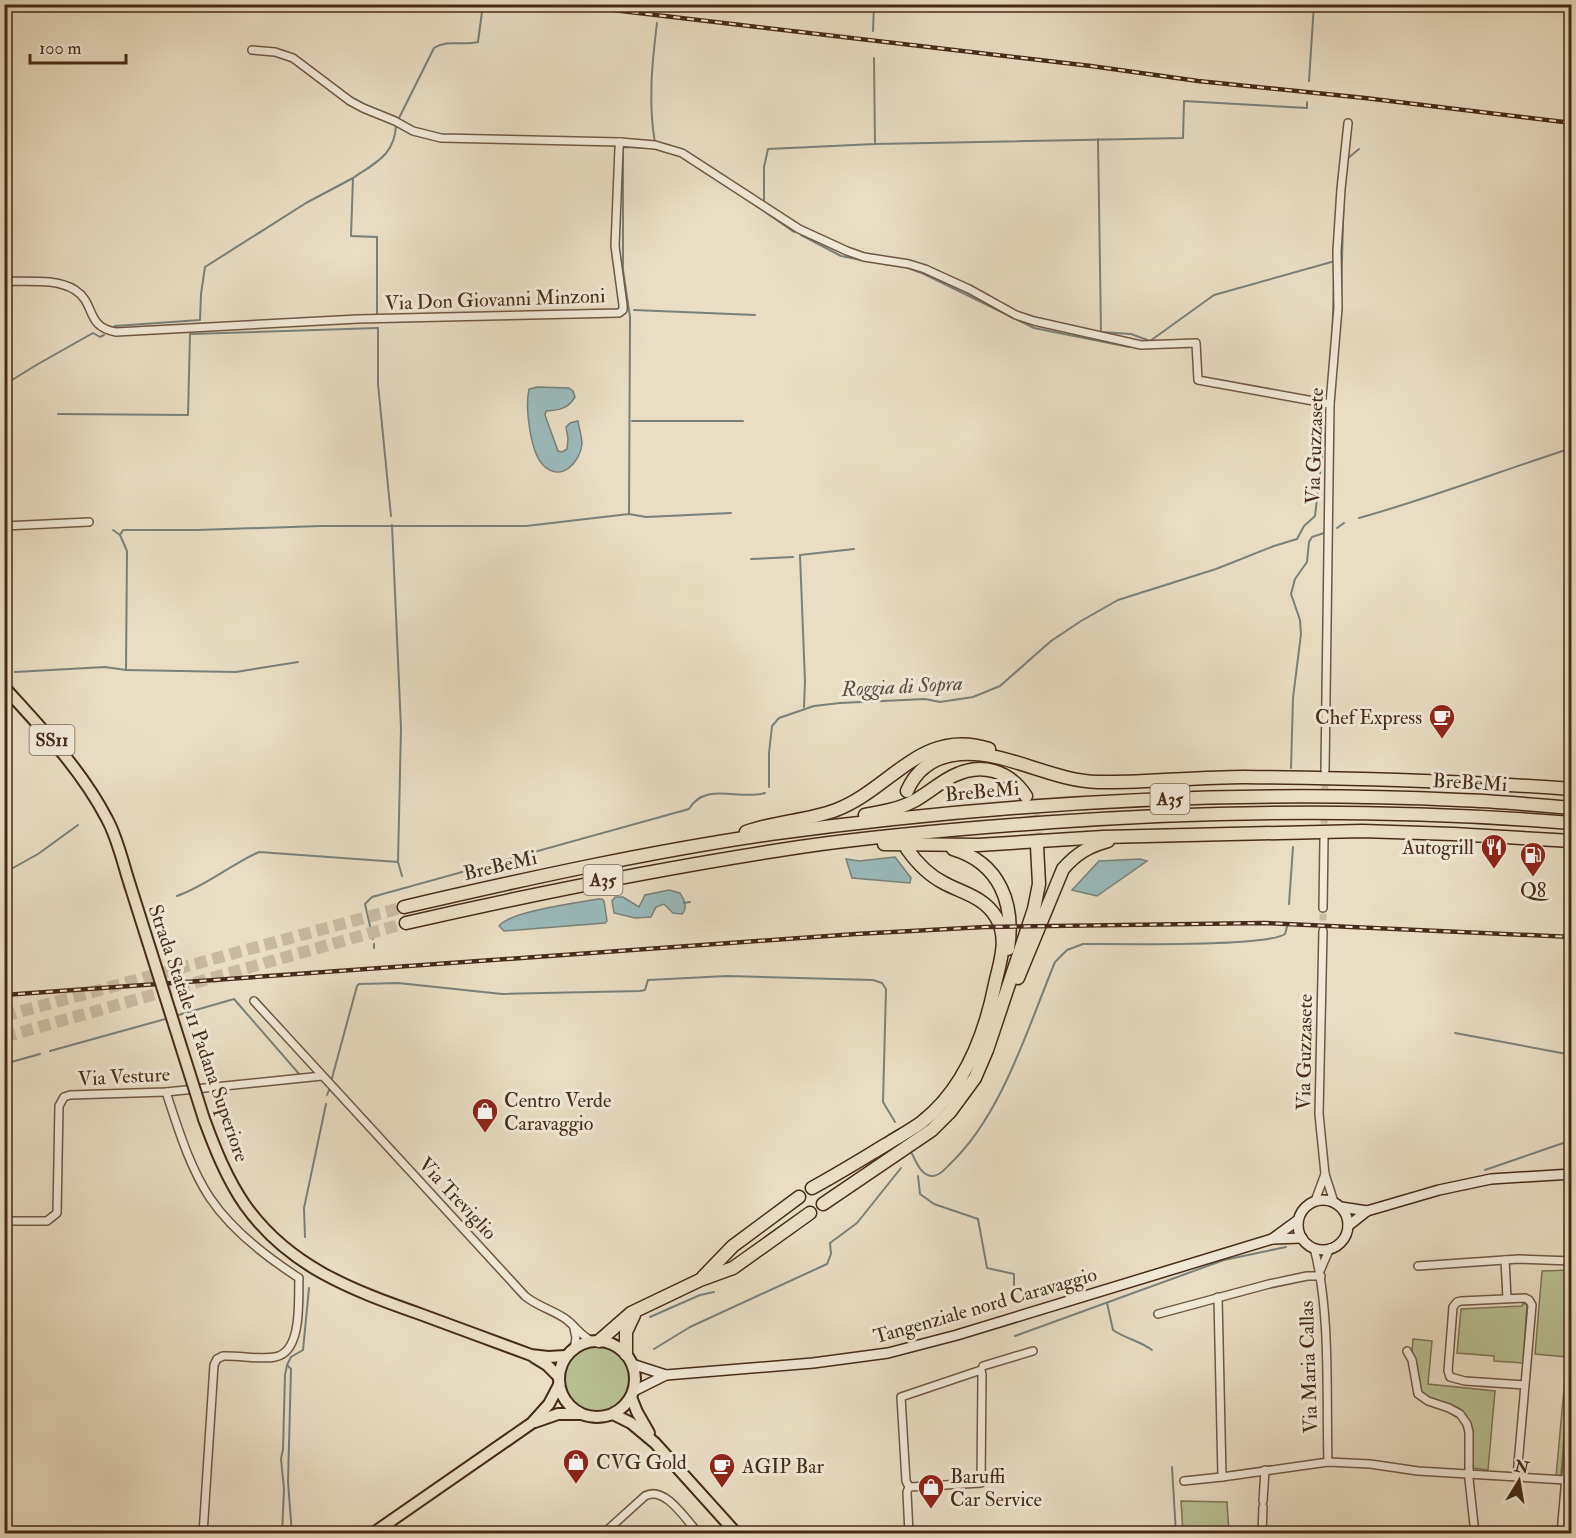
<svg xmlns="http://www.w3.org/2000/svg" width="1576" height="1538" viewBox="0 0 1576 1538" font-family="'IM FELL Double Pica',serif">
<rect width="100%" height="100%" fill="#e9dec4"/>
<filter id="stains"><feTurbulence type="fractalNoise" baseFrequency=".00333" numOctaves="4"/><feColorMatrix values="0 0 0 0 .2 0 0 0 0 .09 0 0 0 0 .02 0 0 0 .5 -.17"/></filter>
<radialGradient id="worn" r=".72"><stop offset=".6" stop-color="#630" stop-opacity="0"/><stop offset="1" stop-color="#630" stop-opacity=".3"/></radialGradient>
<!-- green -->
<g fill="#b8c193" stroke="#7f7656" stroke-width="1.5">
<path d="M 1571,1270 L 1571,1347 L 1561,1475 L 1556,1476 L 1567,1357 L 1535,1354 L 1542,1271 Z"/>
<path d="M 1523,1303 L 1527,1305 L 1523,1363 L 1494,1361 L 1494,1356 L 1457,1353 L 1461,1309 L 1522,1306 Z"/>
<path d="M 1413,1339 L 1432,1341 L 1428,1384 L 1495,1391 L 1488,1470 L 1472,1468 L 1469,1421 L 1421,1394 L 1412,1352 Z"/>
<circle cx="597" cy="1378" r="34"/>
<path d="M 1181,1501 L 1227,1502 L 1229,1533 L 1183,1533 Z"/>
</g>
<!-- water -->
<g fill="#9abbbc" stroke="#78817a" stroke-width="1.5">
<path d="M 537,387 L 569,388 L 573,391 L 575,397 C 568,409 559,410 546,411 L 545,415 L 558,451 L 562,452 L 567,449 L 568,439 L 566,427 L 570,423 L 578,421 C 579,428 582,437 582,444 C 580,463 561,482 544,466 C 530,453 525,407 529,389 Z"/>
<path d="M 895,857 L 911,878 L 910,883 L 852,878 L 846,859 L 859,861 Z"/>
<path d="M 1140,859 L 1147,861 L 1097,896 L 1072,890 L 1099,861 Z"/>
<path d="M 669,890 L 680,893 C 684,899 688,908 682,914 L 673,913 L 664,904 L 656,907 L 651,917 L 635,918 L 614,913 L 612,901 L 615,897 L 623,897 L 639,907 L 645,895 Z"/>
<path d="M 598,899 L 602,899 L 604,901 L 607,921 L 605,923 L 504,931 L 499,926 C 510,911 578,903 598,899 Z"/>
</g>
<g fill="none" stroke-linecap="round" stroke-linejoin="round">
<!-- stream -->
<g stroke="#78817a" stroke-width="2">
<path d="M 657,4 L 657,6"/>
<path d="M 873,31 L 874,4"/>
<path d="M 1309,81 L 1314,4"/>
<path d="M 398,120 L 434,48 C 447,39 463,46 478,42 L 483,4"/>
<path d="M 1098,139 L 1101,332 L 1131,334 L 1150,341 L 1214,295 L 1335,261 L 1335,263"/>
<path d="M 655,143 C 648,103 652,63 657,23"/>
<path d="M 875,144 L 1183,138 L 1184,101 L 1307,108 L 1307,102"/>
<path d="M 678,155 L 689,161"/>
<path d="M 1347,159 L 1359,149"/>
<path d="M 741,195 L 794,232"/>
<path d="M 764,204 L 764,167 L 768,149 L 875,144 L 874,58"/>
<path d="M 801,235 L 841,256 L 861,260"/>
<path d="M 885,264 L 905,267 L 922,273 L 1034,328 L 1129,347"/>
<path d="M 1341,296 L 1344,188"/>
<path d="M 634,310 L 755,315"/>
<path d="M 377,318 L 377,237 L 351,236 L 353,178 C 375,163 395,155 396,125"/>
<path d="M 378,328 L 378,384 L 391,516"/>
<path d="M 112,329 L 115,326 L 200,320 L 201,294 L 205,267 L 306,203 L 353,178"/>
<path d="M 1332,344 L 1334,281"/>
<path d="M 4,385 L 38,364 L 93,333 L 100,337 L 104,335"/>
<path d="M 58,414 L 188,415 L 190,334 L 378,328"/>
<path d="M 632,421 L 743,421"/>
<path d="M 629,514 L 630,317 L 623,270 L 623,148 L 625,147 L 649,148"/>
<path d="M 1359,518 C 1431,498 1500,471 1572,448"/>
<path d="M 392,525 L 401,728 L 398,862 L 402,876"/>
<path d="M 1337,528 L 1344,523"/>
<path d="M 120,535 L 123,530 L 197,530 L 321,526 L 526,526 L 629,514 L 646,517 L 731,513"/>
<path d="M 751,559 L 793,557"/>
<path d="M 126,670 L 236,672 L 298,662"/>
<path d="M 15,672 L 105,667 L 126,670 L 127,551 L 120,535 L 113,530"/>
<path d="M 804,707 L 805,682 L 800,555 L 854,549"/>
<path d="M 1291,768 L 1293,698 L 1301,634 L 1300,620 L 1291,594 L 1295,579 L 1307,562 L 1309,542 L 1312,537 L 1324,533"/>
<path d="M 769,787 L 769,753 L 772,726 L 779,718 L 814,706 L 840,703 L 925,699 L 940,702 L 973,697 L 1000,686 L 1051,641 L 1081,621 L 1118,600 L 1216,569 L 1274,546 L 1297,539 L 1304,526 L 1315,516 L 1326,421"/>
<path d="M 4,873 L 38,854 L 78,825"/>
<path d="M 177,896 C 206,886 230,865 259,852 L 398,862"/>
<path d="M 684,903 L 690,902"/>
<path d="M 1289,904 L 1293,847"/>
<path d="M 373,939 L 365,904 L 372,897 L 689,809 C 705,781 739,801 765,793"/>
<path d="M 374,944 L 374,948"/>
<path d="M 175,1016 L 234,999 L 300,1075"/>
<path d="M 1455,1033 L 1572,1055"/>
<path d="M 50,1051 L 169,1018"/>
<path d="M 4,1064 L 40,1054"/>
<path d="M 332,1078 L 357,986 L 359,984 L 398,983 L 502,994 L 640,991 L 645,990 L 648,980 L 727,976 L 873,980 L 882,983 L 886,989 L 883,1102 L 895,1122"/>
<path d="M 327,1095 L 329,1090"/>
<path d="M 910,1150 C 915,1158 920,1176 932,1176 C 939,1177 946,1168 950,1164 C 1002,1115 1028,1027 1055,962 L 1067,950 L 1083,944 C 1115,944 1267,947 1285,934 L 1287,927"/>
<path d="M 1485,1170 L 1572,1140"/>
<path d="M 918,1176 L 920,1194 L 934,1204 L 978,1219 L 987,1268 L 1014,1274 L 1014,1294"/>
<path d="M 305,1237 L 304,1208 L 326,1104"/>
<path d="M 1107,1303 L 1113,1330 C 1126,1339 1140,1341 1152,1350"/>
<path d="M 650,1317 L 700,1295 L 714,1292"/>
<path d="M 1015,1336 L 1224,1260 L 1286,1247"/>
<path d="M 654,1349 L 690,1327 L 827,1264 L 831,1254 L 830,1243 L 857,1223 L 901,1168"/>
<path d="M 1172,1467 L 1176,1534"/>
<path d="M 282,1534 L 284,1489 L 281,1459 L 283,1449 L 285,1375 L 287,1365"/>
<path d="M 292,1534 L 288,1482 L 291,1369 L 287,1365 L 291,1357 L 303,1350 L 309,1288"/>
</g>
<!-- street-tunnel -->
<g stroke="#c8baa2" stroke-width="7" stroke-dasharray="7 3.5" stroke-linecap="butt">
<path d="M 1324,834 L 1325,776"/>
<path d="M 1323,931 L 1323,908"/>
</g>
<!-- highway-tunnel -->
<g stroke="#c8baa2" stroke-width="12" stroke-dasharray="12 6" stroke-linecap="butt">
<path d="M 1027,798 L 1033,815 L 1037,846"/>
<path d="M 4,1016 L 404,907"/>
<path d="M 4,1037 L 406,923"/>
</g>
<!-- street casing -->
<g stroke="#6f5843" stroke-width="10">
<g id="street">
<path d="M 252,50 L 275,52 L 293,58 L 350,101 L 363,108 L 395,121 L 413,131 L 441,138 L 620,142"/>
<path d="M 4,281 C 26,282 56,278 75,290 C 96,303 85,327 116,332 L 358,319 L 619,313 L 623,310 L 623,305 L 615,246 L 619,148 L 620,142 L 655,145 L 682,153 L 799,229 L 847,251 L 864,257 L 909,264 L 925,269 L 969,289 L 1016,315 L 1034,321 L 1141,345 L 1196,343 L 1198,380 L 1330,404"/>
<path d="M 4,526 L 89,522"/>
<path d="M 1325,770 L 1330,404 L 1338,308 L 1337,251 L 1341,189 L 1348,123"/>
<path d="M 1323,908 L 1324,839"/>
<path d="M 1323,931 L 1319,1114 L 1325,1174 L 1334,1202"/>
<path d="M 254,1001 L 525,1296 C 538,1307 554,1310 567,1320 C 576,1327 581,1336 592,1341"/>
<path d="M 166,1092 C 178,1128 189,1166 210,1198 C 231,1229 268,1258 299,1278 C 298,1299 303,1352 275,1357 C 260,1360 239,1355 223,1356 L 217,1359 L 214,1365 L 203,1534"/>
<path d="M 1315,1201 L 1325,1174"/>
<path d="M 4,1221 L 47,1221 L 57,1213 L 59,1106 L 64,1097 L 70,1095 L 166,1092 L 322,1076"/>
<path d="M 1314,1248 C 1331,1311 1326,1396 1328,1462"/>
<path d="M 1505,1260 L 1507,1298"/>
<path d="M 1418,1266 L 1519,1259 L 1572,1261"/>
<path d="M 1320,1271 L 1330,1248"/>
<path d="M 1218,1297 L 1222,1477"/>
<path d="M 1158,1314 L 1269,1284 L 1307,1276 L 1321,1276"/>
<path d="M 574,1328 L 576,1338 L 574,1349"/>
<path d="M 1407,1351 L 1412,1360 L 1418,1394 L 1428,1401 L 1449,1408 L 1460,1414 L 1467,1424 L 1469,1432 L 1469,1479 L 1475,1534"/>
<path d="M 983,1366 L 1033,1351"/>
<path d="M 1517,1476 L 1532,1305 L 1529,1300 L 1525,1298 L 1461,1301 L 1457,1302 L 1453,1307 L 1448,1371 L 1450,1377 L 1465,1381 L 1525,1385"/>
<path d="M 1184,1481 L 1222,1477 L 1328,1462 L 1370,1464 L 1418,1471 L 1565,1480"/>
<path d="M 1263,1501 L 1265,1470"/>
<path d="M 603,1534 L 645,1496 C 665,1485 686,1520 699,1534"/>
<path d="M 909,1534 L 907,1492 L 909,1487 L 906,1481 L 901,1397 L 981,1370 L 982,1375 L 981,1483 L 909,1487"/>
<path d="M 1262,1534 L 1263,1507"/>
<path d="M 1561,1534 L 1572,1409"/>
</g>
</g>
<!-- secondary casing -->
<g stroke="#462b18" stroke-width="12">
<g id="secondary">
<circle cx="1323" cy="1225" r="25"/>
<path d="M 1341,1207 L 1367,1211"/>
<path d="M 1348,1226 L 1367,1211 L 1439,1190 L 1491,1179 L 1572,1174"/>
<path d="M 1272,1239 L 1298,1220"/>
<path d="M 632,1364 L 666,1375"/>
<path d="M 634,1391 L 666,1375 L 813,1363 L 888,1353 L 957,1335 L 1272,1239 L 1302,1238"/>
</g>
</g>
<!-- primary casing -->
<g stroke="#462b18" stroke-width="14">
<g id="primary">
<path d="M 4,687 C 42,729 81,769 107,819 C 118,839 123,864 130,885"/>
<path d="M 204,1119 C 215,1149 227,1179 245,1205 C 289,1267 352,1290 420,1314 C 457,1328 494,1341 531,1355 L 548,1357 L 566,1356"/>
<circle cx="597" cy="1379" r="38"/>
<path d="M 534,1357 L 547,1365 L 559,1377"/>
<path d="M 631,1397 L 637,1412 L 649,1433"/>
<path d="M 613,1414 L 631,1423 L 655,1443 L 737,1534"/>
<path d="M 535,1422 L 558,1414 L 581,1414"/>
<path d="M 372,1534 L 532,1423 L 549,1404 L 559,1385"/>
</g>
</g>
<!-- highway casing -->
<g stroke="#462b18" stroke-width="15">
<g id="highway">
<path d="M 907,791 C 917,768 936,756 960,754 C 1005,750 1051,781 1098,782 C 1146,783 1195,777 1244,777 C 1353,778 1462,781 1572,789"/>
<path d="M 865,815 C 882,812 899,809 914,801 C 928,793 939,783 953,776 C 981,762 1009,770 1026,796"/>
<path d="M 746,832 C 776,821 807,821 836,810 C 891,789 922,727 989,749"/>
<path d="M 884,844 L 978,845 L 1103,837 L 1362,831 L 1453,834 L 1572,841"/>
<path d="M 953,849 C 1000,863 1015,904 1008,949"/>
<path d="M 404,907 C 525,879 647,852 770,834 C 998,803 1229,789 1459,800 C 1497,801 1534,805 1572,808"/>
<path d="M 406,923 C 537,893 668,867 800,847 C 884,835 969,828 1053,822 C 1225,810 1399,809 1572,823"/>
<path d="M 1018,978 L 1063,869 C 1076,854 1089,846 1108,841"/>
<path d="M 812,1188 C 838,1174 862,1159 887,1144 C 898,1137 911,1130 922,1122 C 964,1089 985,1034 995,984 C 1000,962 1009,938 996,917 C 984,897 963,893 944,883 C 928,875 917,863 907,849"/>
<path d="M 823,1204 L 932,1130 L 950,1112 L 975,1078 L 987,1050 L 1034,909 L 1039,884 L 1037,846"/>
<path d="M 703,1277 L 733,1246 L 799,1197"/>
<path d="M 599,1341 L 631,1313 L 700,1280 L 733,1268 L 810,1213"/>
<path d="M 626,1354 L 626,1332 L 634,1315"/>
</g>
</g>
<!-- street -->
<use href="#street" stroke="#f1ead9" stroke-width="7"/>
<!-- secondary -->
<use href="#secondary" stroke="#f1ead9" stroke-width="9"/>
<!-- primary -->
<use href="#primary" stroke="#e9dec4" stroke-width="10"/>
<!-- highway -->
<use href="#highway" stroke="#e9dec4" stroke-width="12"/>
<!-- rail casing -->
<g stroke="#462b18" stroke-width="4.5">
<g id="rail">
<path d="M 562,4 L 1091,66 L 1198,81 L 1365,98 L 1572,123"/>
<path d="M 4,995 L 856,934 L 985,927 L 1264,923 L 1572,937"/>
</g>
</g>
<!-- rail -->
<use href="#rail" stroke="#f1ead9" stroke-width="2" stroke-dasharray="7" stroke-linecap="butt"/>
<!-- primary-bridge casing -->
<g stroke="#462b18" stroke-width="14" stroke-linecap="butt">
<path id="primary-bridge" d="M 130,885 L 204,1119"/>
</g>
<!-- primary-bridge -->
<use href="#primary-bridge" stroke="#e9dec4" stroke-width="10"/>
</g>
<!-- icons -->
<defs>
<g id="cafe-pin" transform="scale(1.35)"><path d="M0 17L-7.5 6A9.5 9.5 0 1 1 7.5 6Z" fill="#8f2418" stroke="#f1ead9"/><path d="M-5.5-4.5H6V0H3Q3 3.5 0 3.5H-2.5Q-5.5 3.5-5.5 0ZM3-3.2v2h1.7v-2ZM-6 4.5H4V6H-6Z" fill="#fff"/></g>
<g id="restaurant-pin" transform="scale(1.35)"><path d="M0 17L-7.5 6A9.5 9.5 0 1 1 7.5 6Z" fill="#8f2418" stroke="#f1ead9"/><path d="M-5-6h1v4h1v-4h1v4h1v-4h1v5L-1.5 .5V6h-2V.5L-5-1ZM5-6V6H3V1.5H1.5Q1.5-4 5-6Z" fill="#fff"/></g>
<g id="fuel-pin" transform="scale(1.35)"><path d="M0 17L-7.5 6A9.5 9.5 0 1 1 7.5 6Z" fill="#8f2418" stroke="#f1ead9"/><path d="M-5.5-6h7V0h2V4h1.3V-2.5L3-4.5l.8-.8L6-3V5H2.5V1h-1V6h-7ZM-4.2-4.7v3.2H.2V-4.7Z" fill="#fff"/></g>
<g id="shop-pin" transform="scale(1.35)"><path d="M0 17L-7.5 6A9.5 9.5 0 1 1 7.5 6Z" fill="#8f2418" stroke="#f1ead9"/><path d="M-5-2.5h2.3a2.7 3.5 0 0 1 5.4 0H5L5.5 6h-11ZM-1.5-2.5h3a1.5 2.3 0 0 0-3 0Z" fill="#fff"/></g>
</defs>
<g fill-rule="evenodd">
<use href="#cafe-pin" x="1442" y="717"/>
<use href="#restaurant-pin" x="1494" y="847"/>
<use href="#fuel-pin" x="1533" y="855"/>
<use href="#shop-pin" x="485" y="1111"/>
<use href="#shop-pin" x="576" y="1462"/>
<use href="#cafe-pin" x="722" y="1466"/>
<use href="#shop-pin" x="931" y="1487"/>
</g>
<g text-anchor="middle" stroke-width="6" stroke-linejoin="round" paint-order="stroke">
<!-- shield labels -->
<g fill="#f1ead9" stroke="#796452" stroke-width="1.5">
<rect x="29.5" y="725" width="45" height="30" rx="4.5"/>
<rect x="1150.5" y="784" width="39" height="30" rx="4.5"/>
<rect x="583.5" y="865" width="39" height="30" rx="4.5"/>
</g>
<g font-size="18" font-weight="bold" fill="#462b18">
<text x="52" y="746">SS11</text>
<text x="1170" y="805">A35</text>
<text x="603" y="886">A35</text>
</g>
<!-- street labels -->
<g font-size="20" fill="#462b18" stroke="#f1ead9">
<text transform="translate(495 299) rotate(-2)" y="7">Via Don Giovanni Minzoni</text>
<text transform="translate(1314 446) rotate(-88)" y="7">Via Guzzasete</text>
<text transform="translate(1470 782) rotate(3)" y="7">BreBeMi</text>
<text transform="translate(982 791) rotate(-5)" y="7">BreBeMi</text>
<text transform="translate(500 865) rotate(-13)" y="7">BreBeMi</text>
<text transform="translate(199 1033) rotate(71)" y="7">Strada Statale 11 Padana Superiore</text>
<text transform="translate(1304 1052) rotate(-89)" y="7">Via Guzzasete</text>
<text transform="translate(124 1076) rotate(-3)" y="7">Via Vesture</text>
<text transform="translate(458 1198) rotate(47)" y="7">Via Treviglio</text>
<text transform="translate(985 1305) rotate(-16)" y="7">Tangenziale nord Caravaggio</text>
<text transform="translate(1308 1367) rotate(-92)" y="7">Via Maria Callas</text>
</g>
<!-- poi labels -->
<g font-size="20" fill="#462b18" stroke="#f1ead9" text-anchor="start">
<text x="1422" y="724" text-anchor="end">Chef Express</text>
<text x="1474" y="854" text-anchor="end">Autogrill</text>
<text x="1533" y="897" text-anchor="middle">Q8</text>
<text x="504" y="1107">Centro Verde<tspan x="504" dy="23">Caravaggio</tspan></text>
<text x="596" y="1469">CVG Gold</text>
<text x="742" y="1473">AGIP Bar</text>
<text x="950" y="1483">Baruffi<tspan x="950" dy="23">Car Service</tspan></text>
</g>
<!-- water labels -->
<g font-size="21" font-style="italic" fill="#5b4f41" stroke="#f1ead9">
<text transform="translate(902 686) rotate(-3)" y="7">Roggia di Sopra</text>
</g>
</g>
<!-- margin -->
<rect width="1576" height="1538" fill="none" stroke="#e9dec4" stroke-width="24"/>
<rect x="6" y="6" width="1564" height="1526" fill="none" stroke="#462b18" stroke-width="3"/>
<rect x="12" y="12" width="1552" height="1514" fill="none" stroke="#462b18" stroke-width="1.5"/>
<!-- north arrow -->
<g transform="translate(1519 1481) rotate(11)" stroke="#f1ead9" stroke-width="4.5" paint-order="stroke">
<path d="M0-4.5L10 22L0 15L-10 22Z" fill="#462b18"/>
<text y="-9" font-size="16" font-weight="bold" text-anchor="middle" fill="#462b18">N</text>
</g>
<!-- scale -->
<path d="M30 54v9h96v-9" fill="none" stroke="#462b18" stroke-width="3"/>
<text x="39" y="54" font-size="18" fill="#462b18" stroke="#f1ead9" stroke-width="4.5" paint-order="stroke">100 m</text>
<rect width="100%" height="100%" filter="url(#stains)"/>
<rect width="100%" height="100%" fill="url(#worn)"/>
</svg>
